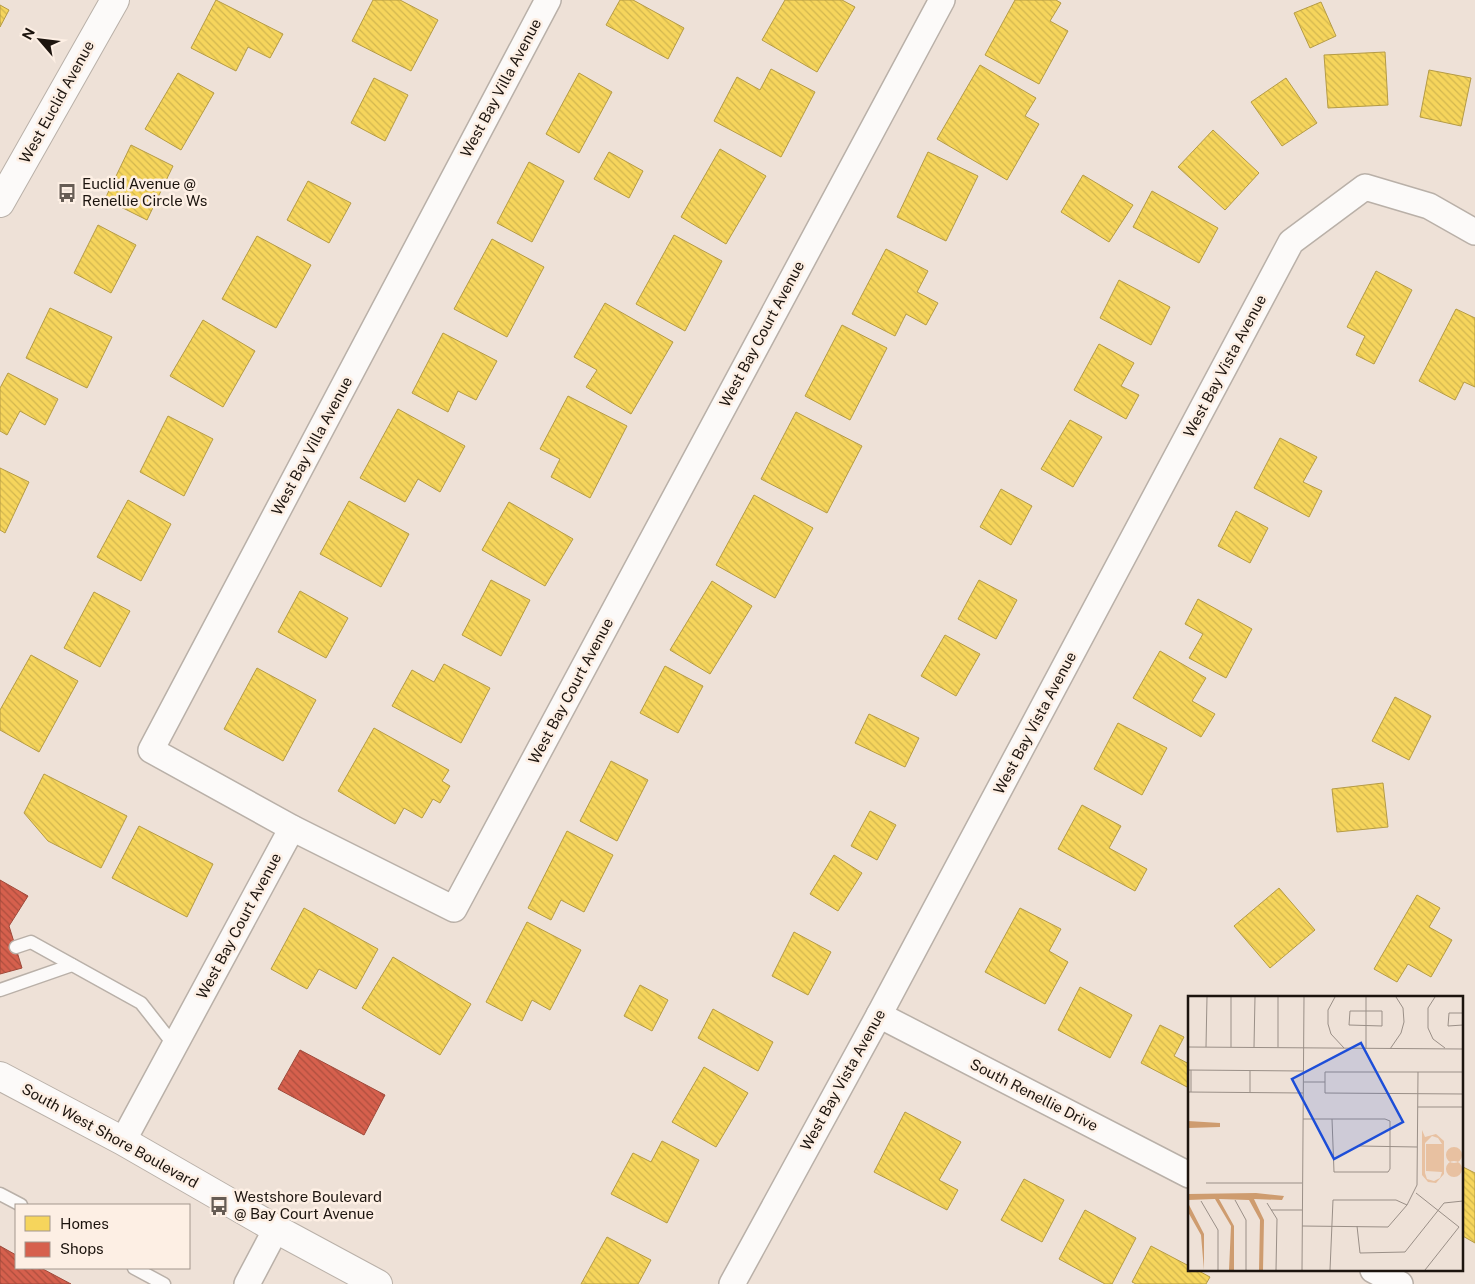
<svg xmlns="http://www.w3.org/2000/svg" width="1475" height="1284" viewBox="0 0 1475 1284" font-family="'Public Sans',sans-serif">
<defs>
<pattern id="homes-back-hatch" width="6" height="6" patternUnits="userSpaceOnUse" patternTransform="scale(1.25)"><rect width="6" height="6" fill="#f6d55c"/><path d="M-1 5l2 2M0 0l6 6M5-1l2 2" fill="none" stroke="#d2b64f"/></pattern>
<pattern id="shops-back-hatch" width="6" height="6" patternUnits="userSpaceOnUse" patternTransform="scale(1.25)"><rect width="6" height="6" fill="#d6604d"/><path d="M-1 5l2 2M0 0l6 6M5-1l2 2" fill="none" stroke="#ad4e3e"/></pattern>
</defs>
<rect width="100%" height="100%" fill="#eee1d7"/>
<!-- homes -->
<g fill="url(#homes-back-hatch)" stroke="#b59b45">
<path d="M 216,0 L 283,34 L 270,58 L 248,47 L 236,71 L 191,48 Z"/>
<path d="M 373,0 L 400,0 L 438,20 L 411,71 L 352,41 Z"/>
<path d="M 620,0 L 633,0 L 684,28 L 668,59 L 606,25 Z"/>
<path d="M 785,0 L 842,0 L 855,7 L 817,72 L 762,40 Z"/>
<path d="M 1015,0 L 1056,0 L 1061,3 L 1050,21 L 1068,31 L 1039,84 L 985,55 Z"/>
<path d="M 1321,2 L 1336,36 L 1310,48 L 1294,13 Z"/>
<path d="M 0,5 L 9,10 L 0,27 Z"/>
<path d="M 1385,52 L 1388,105 L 1328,108 L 1324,55 Z"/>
<path d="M 980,65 L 1036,98 L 1025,116 L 1039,124 L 1007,180 L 937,139 Z"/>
<path d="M 771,69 L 815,92 L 781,157 L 714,121 L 737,77 L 760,90 Z"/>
<path d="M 1429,70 L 1471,78 L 1461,126 L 1420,117 Z"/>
<path d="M 178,73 L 214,93 L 181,150 L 145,129 Z"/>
<path d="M 579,73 L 612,92 L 579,153 L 546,134 Z"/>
<path d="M 374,78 L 408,95 L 385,141 L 351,123 Z"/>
<path d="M 1286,78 L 1317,123 L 1282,146 L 1251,102 Z"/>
<path d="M 1213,130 L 1259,173 L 1225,210 L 1178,167 Z"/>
<path d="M 131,145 L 173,166 L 147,220 L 105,199 Z"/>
<path d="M 720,149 L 766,176 L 726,244 L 681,217 Z"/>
<path d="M 609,152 L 643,171 L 629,198 L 594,179 Z"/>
<path d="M 928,152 L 978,176 L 946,241 L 897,217 Z"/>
<path d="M 529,162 L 564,181 L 532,242 L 497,223 Z"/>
<path d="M 1083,175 L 1133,205 L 1109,242 L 1061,212 Z"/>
<path d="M 308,181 L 351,203 L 329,243 L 287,220 Z"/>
<path d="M 1152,191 L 1218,228 L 1199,263 L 1133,227 Z"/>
<path d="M 98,225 L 136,245 L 111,293 L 74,273 Z"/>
<path d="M 674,235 L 722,261 L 685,331 L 636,304 Z"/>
<path d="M 257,236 L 311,265 L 276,328 L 222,299 Z"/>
<path d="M 492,239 L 544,267 L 507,337 L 454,309 Z"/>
<path d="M 886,249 L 928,271 L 917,292 L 938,303 L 926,325 L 906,314 L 895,336 L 852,314 Z"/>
<path d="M 1376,271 L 1412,290 L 1374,364 L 1356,355 L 1365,336 L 1347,327 Z"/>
<path d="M 1119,280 L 1170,307 L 1151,345 L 1100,318 Z"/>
<path d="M 605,303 L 673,342 L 631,414 L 586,387 L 597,370 L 574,357 Z"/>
<path d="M 50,308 L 112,337 L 87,388 L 26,358 Z"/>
<path d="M 1456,309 L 1475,318 L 1475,387 L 1464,382 L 1455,400 L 1419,381 Z"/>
<path d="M 203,320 L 255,351 L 223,407 L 170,376 Z"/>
<path d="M 842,325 L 887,348 L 850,420 L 805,396 Z"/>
<path d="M 443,333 L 497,361 L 476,400 L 458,391 L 448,412 L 412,393 Z"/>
<path d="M 1099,344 L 1134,363 L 1121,386 L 1139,395 L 1126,419 L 1074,390 Z"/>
<path d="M 8,373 L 58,399 L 45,425 L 20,411 L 7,435 L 0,431 L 0,388 Z"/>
<path d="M 568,396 L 627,426 L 590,498 L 551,477 L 560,459 L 540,449 Z"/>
<path d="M 398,409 L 465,446 L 440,492 L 418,479 L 405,502 L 360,478 Z"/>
<path d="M 796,412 L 862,446 L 827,513 L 761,479 Z"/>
<path d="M 168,416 L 213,439 L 184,496 L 140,472 Z"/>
<path d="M 1070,420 L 1102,437 L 1073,487 L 1041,469 Z"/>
<path d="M 1280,438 L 1317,457 L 1303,482 L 1322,491 L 1309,517 L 1254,488 Z"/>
<path d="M 0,468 L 29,482 L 5,533 L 0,530 Z"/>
<path d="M 1001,489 L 1032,506 L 1011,545 L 980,527 Z"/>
<path d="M 754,495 L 813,528 L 775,598 L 716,565 Z"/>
<path d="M 128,500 L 171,524 L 141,581 L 97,557 Z"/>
<path d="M 349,501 L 409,534 L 381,587 L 320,554 Z"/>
<path d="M 509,502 L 573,539 L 545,586 L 482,550 Z"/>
<path d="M 1236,511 L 1268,528 L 1250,563 L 1218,546 Z"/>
<path d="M 491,580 L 530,600 L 501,656 L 462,635 Z"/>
<path d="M 979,580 L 1017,600 L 996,639 L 958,619 Z"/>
<path d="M 712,581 L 752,606 L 710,674 L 670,650 Z"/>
<path d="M 300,591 L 348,618 L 326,658 L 278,632 Z"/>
<path d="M 94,592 L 130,611 L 100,667 L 64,648 Z"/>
<path d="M 1198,599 L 1252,629 L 1226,678 L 1189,658 L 1203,634 L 1185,624 Z"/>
<path d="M 945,635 L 980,654 L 956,696 L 921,676 Z"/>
<path d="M 1160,651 L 1206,678 L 1192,701 L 1215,714 L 1201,737 L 1133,698 Z"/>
<path d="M 31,655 L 78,681 L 39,752 L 0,730 L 0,710 Z"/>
<path d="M 444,664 L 490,688 L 461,743 L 392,706 L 412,670 L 434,682 Z"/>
<path d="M 665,666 L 703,686 L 678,733 L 640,713 Z"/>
<path d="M 257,668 L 316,700 L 283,761 L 224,729 Z"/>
<path d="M 1395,697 L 1431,716 L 1409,760 L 1372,741 Z"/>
<path d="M 869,714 L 919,738 L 905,767 L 855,743 Z"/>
<path d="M 1118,723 L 1167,748 L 1142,795 L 1094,769 Z"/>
<path d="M 374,728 L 449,770 L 442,781 L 450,786 L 440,803 L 433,799 L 422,818 L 404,808 L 395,824 L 338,791 Z"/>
<path d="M 611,761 L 648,780 L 617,841 L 580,821 Z"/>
<path d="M 44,774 L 127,816 L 101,868 L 48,841 L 24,813 Z"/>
<path d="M 1383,783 L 1388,827 L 1337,832 L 1332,789 Z"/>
<path d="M 1082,805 L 1121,826 L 1109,848 L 1147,869 L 1135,891 L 1058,849 Z"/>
<path d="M 870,811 L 896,825 L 877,860 L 851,846 Z"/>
<path d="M 139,826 L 213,864 L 187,917 L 112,878 Z"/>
<path d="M 567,831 L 613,855 L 584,912 L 561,900 L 551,920 L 528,908 Z"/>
<path d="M 834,855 L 862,873 L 838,911 L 810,894 Z"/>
<path d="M 1279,888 L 1315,930 L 1270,968 L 1234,926 Z"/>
<path d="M 1417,895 L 1440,908 L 1429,927 L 1452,940 L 1431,977 L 1408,964 L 1397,982 L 1374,969 Z"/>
<path d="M 304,908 L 378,949 L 356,989 L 319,969 L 307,989 L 271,969 Z"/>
<path d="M 1020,908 L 1061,929 L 1049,951 L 1068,962 L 1045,1004 L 985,972 Z"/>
<path d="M 527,922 L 581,950 L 550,1010 L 532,1000 L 522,1021 L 486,1002 Z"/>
<path d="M 794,932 L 831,952 L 808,995 L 772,976 Z"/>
<path d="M 393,957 L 471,1004 L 440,1055 L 362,1008 Z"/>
<path d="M 640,985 L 668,1000 L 652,1031 L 624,1016 Z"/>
<path d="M 1080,987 L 1132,1015 L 1110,1058 L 1058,1030 Z"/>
<path d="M 713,1009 L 773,1042 L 758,1071 L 698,1038 Z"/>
<path d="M 1160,1025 L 1184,1037 L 1174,1056 L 1189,1064 L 1189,1085 L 1187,1087 L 1141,1063 Z"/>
<path d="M 704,1067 L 748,1093 L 716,1147 L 672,1122 Z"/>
<path d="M 905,1112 L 961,1142 L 939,1180 L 958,1190 L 947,1210 L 874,1172 Z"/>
<path d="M 662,1141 L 699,1160 L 667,1223 L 611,1194 L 633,1153 L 651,1162 Z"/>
<path d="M 1461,1166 L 1475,1173 L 1475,1243 L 1461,1235 Z"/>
<path d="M 1024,1179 L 1064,1200 L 1042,1242 L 1001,1220 Z"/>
<path d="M 1085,1210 L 1136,1238 L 1112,1284 L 1105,1284 L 1059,1259 Z"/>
<path d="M 607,1237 L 651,1260 L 638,1284 L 581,1284 Z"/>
<path d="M 1151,1246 L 1189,1266 L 1189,1270 L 1197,1270 L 1210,1277 L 1206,1284 L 1136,1284 L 1132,1282 Z"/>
</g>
<!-- shops -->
<g fill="url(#shops-back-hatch)" stroke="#9e493a">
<path d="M 0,880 L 28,896 L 9,926 L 22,968 L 0,974 Z"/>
<path d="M 300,1050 L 385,1095 L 364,1135 L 278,1089 Z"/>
<path d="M 0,1246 L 16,1255 L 16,1268 L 41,1268 L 71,1284 L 0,1284 Z"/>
</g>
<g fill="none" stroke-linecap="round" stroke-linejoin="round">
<!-- lane casing -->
<g stroke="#b9b0a8" stroke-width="15">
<g id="lane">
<path d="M 16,947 L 31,942 L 141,1003 L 174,1045"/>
<path d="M 0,990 L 72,965"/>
<path d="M 0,1194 L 21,1205"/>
<path d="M 134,1268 L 164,1284"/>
</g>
</g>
<!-- street casing -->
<g stroke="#b9b0a8" stroke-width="28">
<g id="street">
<path d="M 548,0 L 151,750 L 292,828 L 454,909 L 942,0"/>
<path d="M 879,1015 L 1189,1175"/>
<path d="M 123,1141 L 292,828"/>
<path d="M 1373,1270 L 1400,1284"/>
<path d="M 247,1284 L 276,1229"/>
<path d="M 732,1284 L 879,1015 L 1291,242 L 1365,187 L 1429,206 L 1475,232"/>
</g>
</g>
<!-- secondary casing -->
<g stroke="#b9b0a8" stroke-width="30">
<g id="secondary">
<path d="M 0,203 L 115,0"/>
<path d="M 0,1076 L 123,1141 L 276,1229 L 378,1284"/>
</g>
</g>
<!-- lane -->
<use href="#lane" stroke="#fcfaf9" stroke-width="12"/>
<!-- street -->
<use href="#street" stroke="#fcfaf9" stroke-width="25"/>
<!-- secondary -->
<use href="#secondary" stroke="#fcfaf9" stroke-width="28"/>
</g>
<!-- icons -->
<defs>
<g id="bus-bare" transform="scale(1.5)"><path d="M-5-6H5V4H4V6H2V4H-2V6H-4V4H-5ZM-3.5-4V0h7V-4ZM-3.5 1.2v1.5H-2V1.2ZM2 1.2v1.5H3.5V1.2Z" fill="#665c54" stroke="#fdefe4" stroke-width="2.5" paint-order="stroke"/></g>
</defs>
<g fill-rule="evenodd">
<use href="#bus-bare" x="67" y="193"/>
<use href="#bus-bare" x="219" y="1206"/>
</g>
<g text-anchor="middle" stroke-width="5" stroke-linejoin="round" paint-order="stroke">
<!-- street labels -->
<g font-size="15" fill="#1c140e" stroke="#fdefe4">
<text transform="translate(501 88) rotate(-62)" y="5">West Bay Villa Avenue</text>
<text transform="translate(57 102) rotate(-61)" y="5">West Euclid Avenue</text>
<text transform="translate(762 334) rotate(-62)" y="5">West Bay Court Avenue</text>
<text transform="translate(1225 366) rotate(-62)" y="5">West Bay Vista Avenue</text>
<text transform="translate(312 446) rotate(-62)" y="5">West Bay Villa Avenue</text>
<text transform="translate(571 691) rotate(-62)" y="5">West Bay Court Avenue</text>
<text transform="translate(1035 723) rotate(-62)" y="5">West Bay Vista Avenue</text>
<text transform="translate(239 926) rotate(-62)" y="5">West Bay Court Avenue</text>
<text transform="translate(843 1080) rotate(-61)" y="5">West Bay Vista Avenue</text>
<text transform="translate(1034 1095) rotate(27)" y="5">South Renellie Drive</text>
<text transform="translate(110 1136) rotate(29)" y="5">South West Shore Boulevard</text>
</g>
<!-- poi labels -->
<g font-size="15" fill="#1c140e" stroke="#fdefe4" text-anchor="start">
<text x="82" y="189">Euclid Avenue @<tspan x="82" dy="17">Renellie Circle Ws</tspan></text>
<text x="234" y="1202">Westshore Boulevard<tspan x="234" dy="17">@ Bay Court Avenue</tspan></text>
</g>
</g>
<!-- overview -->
<g transform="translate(1188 996)">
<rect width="275" height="275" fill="#eee1d7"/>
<path d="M 234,134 L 237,141 L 248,138 L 256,145 L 256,178 L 248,187 L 240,186 L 234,179 ZM 244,140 L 250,142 L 254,148 L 238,148 L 238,175 L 254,176 L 252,182 L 246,185 L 239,183 L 237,177 L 237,147 ZM258 159a8 8 0 1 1 16 0a8 8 0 1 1-16 0ZM258 173a8 8 0 1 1 16 0a8 8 0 1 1-16 0Z" fill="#e8c1a1" fill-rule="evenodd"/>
<path d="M 0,125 L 32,127 L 32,131 L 0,132 ZM 68,197 L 96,200 L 94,204 L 66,203 L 76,224 L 75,274 L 71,274 L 72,224 L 61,204 L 31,203 L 46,230 L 46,274 L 41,274 L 43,230 L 27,203 L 0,204 L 0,198 ZM 0,207 L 16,238 L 16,274 L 13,239 L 0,216 Z" fill="#ce9c6f"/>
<path fill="none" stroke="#9a8f87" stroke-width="1" d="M 147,1 L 140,14 L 140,28 L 143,38 L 156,52M 247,1 L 240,12 L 240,32 L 245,43 L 257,52M 162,15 L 194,15 L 194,30 L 161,29 ZM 275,17 L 261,17 L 260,30 L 275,29M 0,51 L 275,53M 18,51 L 19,1M 43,51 L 43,1M 66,51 L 67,1M 90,51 L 90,1M 178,53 L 178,1M 202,53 L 213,37 L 216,26 L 215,12 L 208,1M 0,74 L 115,75M 275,76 L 137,76 L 137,97 L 275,98M 116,86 L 137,86M 0,96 L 115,97M 3,96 L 3,74M 62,96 L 62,75M 230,111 L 275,111M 115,123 L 197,123 L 202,125 L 202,173 L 200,176 L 146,176 L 144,123M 171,150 L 229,151M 18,187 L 114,187M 228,197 L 271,231M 47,204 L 58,224 L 58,274M 13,205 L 30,234 L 30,274M 79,207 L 89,223 L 88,274M 83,214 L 114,214M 114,230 L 200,231 L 219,209 L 229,189 L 230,76M 169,230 L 172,257 L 217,256 L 256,207 L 275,205M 114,274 L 116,1M 142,274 L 145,204 L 208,204 L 219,209M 237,274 L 271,231"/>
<path fill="#1d4ed8" fill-opacity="0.15" stroke="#1d4ed8" stroke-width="2.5" d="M 173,47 L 215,126 L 146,163 L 104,83 Z"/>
<rect width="275" height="275" fill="none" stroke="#1c140e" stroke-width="2.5"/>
</g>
<!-- legend -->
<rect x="15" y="1204" width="175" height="65" fill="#fdefe4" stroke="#a3978e"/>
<rect x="25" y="1216" width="25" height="15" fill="#f6d55c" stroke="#a3978e"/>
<text x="60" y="1229" font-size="15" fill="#1c140e">Homes</text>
<rect x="25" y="1242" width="25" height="15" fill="#d6604d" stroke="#a3978e"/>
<text x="60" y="1254" font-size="15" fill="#1c140e">Shops</text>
<!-- north arrow -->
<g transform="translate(40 40) rotate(298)" stroke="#fdefe4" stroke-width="4" paint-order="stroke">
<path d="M0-4L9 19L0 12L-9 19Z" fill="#1c140e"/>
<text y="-8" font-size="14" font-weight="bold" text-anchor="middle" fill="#1c140e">N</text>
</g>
</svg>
